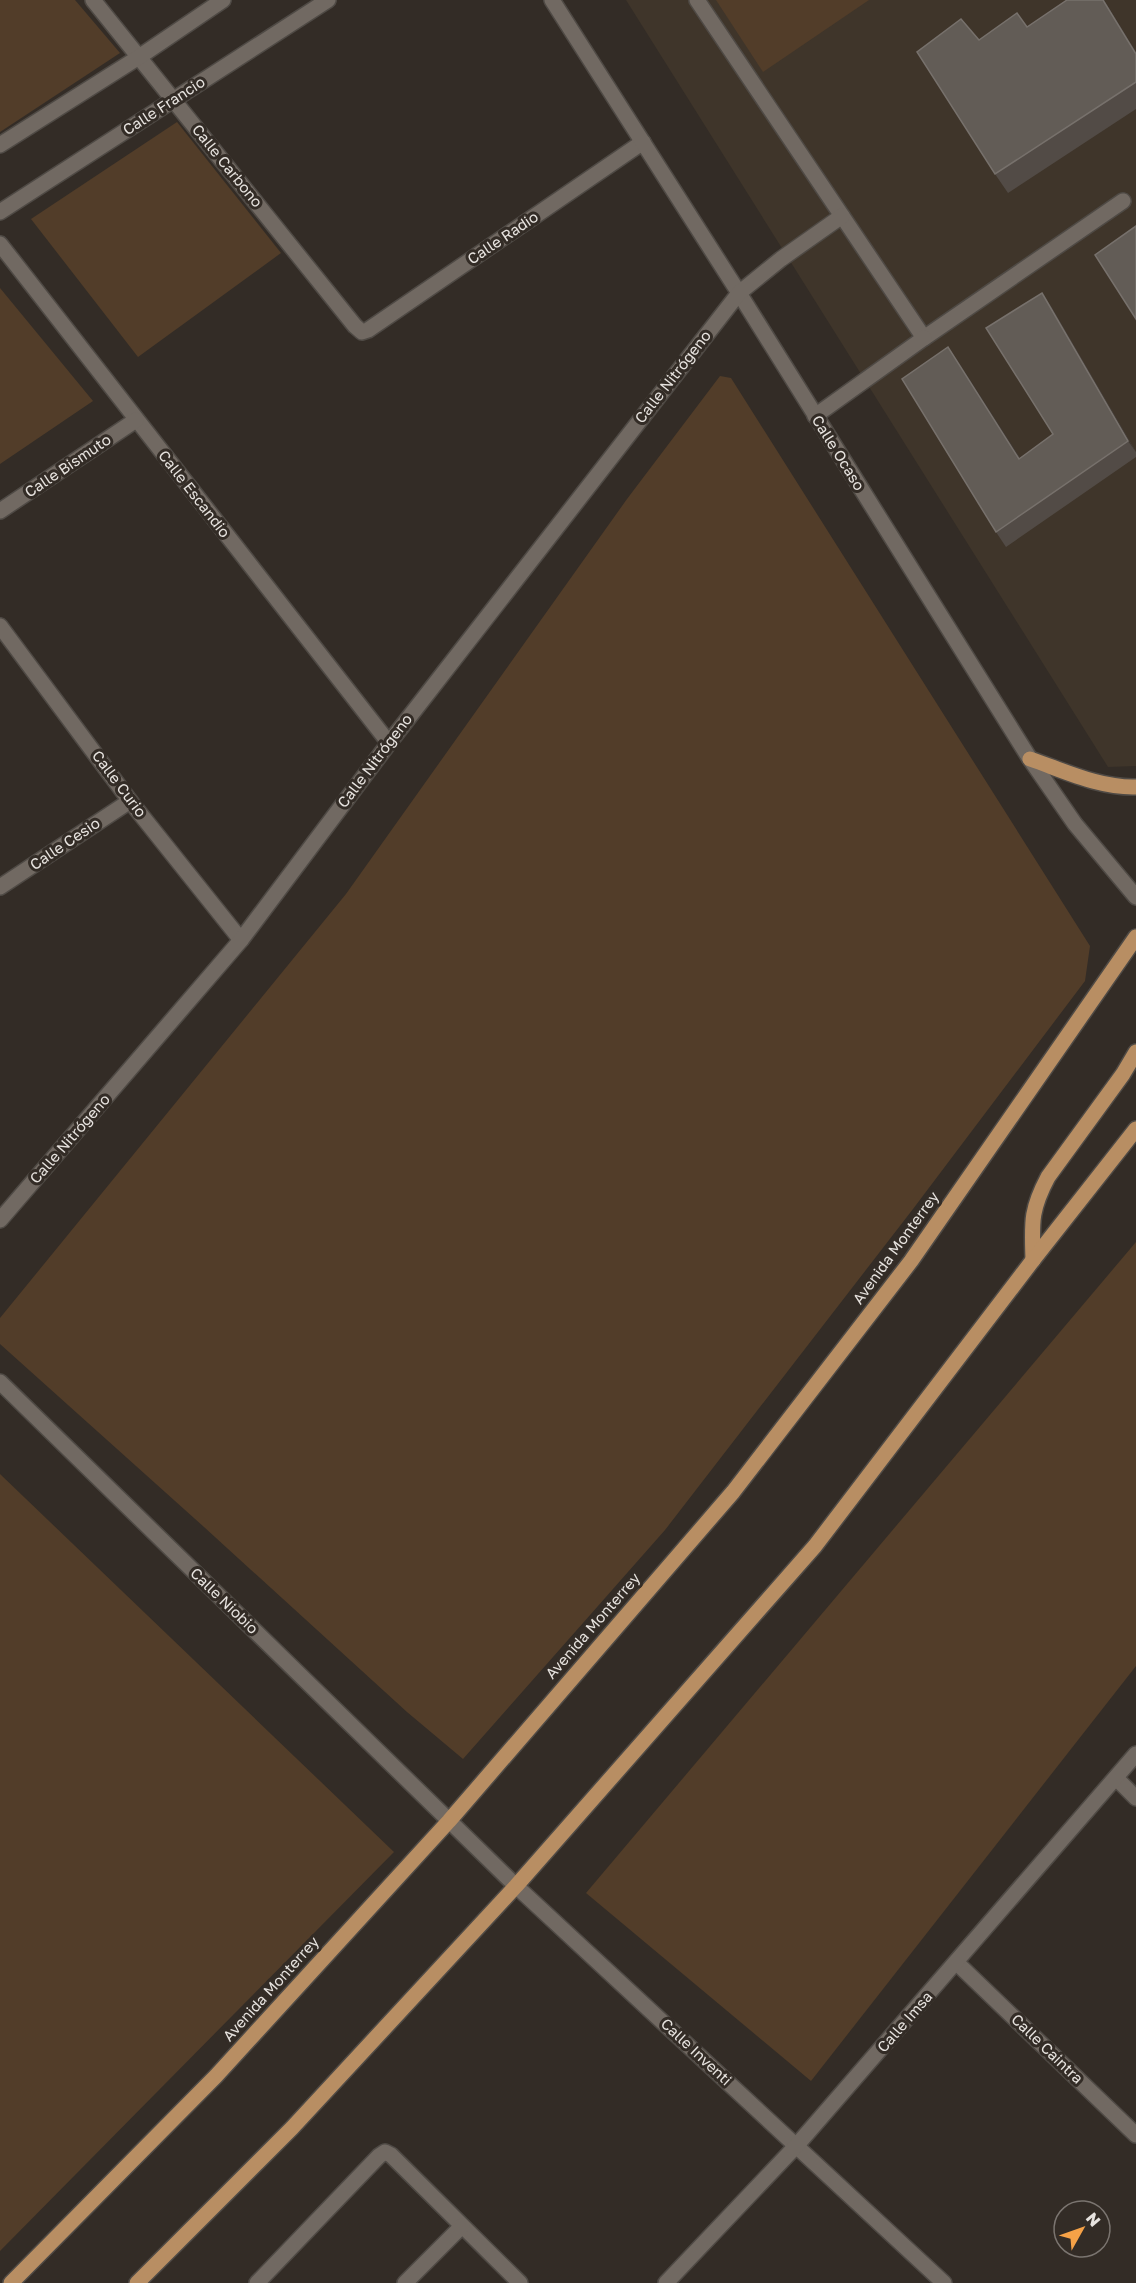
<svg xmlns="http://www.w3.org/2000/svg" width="1136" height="2283" viewBox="0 0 1136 2283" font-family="'Golos Text',sans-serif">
<rect width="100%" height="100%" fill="#332c26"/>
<!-- built -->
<path fill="#3f352a" d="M 626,0 L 1136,0 L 1136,766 L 1108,767 Z"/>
<!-- green -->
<g fill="#523d29">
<path d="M 0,0 L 75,0 L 120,53 L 0,132 Z"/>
<path d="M 716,0 L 869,0 L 763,72 Z"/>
<path d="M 177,122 L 281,253 L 138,357 L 31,219 Z"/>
<path d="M 0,288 L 93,401 L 0,464 Z"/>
<path d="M 720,376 L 731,378 L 1090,946 L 1085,981 L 913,1209 L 665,1530 L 463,1759 L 407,1712 L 204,1527 L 0,1344 L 0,1318 L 346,894 L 627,499 Z"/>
<path d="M 1136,1242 L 1136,1666 L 811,2081 L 586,1893 Z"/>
<path d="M 0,1474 L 394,1852 L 0,2251 Z"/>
</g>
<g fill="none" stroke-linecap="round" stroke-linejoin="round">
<!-- minor casing -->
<g stroke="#4f4a45" stroke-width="18">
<g id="minor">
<path d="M 93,0 L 355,326 L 362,332 L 368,330 L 643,142"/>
<path d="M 552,0 L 739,293 L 1030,759 L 1075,824 L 1136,897"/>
<path d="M 697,0 L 924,338 L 1123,201"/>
<path d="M 0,145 L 139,57 L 223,0"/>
<path d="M 0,212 L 328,0"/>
<path d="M 0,244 L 389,743"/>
<path d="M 815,416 L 924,338"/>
<path d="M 0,511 L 136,420"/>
<path d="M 0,626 L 130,801 L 241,940"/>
<path d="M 0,887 L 130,801"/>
<path d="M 0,1220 L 241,940 L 389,743 L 739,293 L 781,259 L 842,216"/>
<path d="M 0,1382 L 516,1886 L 944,2283"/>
<path d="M 1117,1779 L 1136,1798"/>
<path d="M 957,1963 L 1136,2135"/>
<path d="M 257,2283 L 379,2156 L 385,2152 L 391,2155 L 520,2283"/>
<path d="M 405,2283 L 462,2226"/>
<path d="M 666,2283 L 797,2145 L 1136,1754"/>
</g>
</g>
<!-- major casing -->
<g stroke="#4f4a45" stroke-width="18">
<g id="major">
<path d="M 1030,759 C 1065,771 1099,788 1136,787"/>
<path d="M 1033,1260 C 1032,1223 1030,1211 1048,1177 L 1123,1074 L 1136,1052"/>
<path d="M 11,2283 L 216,2076 L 449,1821 L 733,1492 L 911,1261 L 1136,937"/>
<path d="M 137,2283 L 292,2128 L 516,1886 L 815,1546 L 1033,1260 L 1136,1129"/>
</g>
</g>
<!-- minor -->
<use href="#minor" stroke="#716962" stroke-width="15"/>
<!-- major -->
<use href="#major" stroke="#b88e63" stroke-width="15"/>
</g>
<!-- wall -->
<g fill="#524b46">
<path d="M 1067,0 L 1104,0 L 1136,52 L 1136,109 L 1008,193 L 995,174 L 979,40 L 1027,27 Z"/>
<path d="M 1042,293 L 1052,308 L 1136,452 L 1136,457 L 1006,547 L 996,532 L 948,347 L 1020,458 L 1053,434 Z"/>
</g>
<!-- shaded-wall -->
<g fill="#3f3832">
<path d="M 1103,0 L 1104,0 L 1136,52 L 1136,54 Z"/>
<path d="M 1042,293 L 1052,308 L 1136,452 L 1128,441 Z"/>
<path d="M 948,347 L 958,361 L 1030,473 L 1019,459 Z"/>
</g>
<!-- building -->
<g fill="#625c56" stroke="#77716c" stroke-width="1.5">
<path d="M 1067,0 L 1103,0 L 1136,54 L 1136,82 L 995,174 L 917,52 L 961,19 L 979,40 L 1017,13 L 1027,27 Z"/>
<path d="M 1136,226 L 1136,319 L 1095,255 Z"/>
<path d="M 1042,293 L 1128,441 L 996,532 L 902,379 L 948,347 L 1019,459 L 1053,434 L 986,328 Z"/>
</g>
<g text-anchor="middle" stroke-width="6" stroke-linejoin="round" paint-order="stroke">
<!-- street labels -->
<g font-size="15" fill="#e7e3df" stroke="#332c26">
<text transform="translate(164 106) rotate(-33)" y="5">Calle Francio</text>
<text transform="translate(227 166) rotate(51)" y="5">Calle Carbono</text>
<text transform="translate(503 238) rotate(-34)" y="5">Calle Radio</text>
<text transform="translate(673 377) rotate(-52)" y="5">Calle Nitrógeno</text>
<text transform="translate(838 453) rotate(58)" y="5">Calle Ocaso</text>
<text transform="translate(68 466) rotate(-34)" y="5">Calle Bismuto</text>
<text transform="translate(194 494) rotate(52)" y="5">Calle Escandio</text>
<text transform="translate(375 761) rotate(-53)" y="5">Calle Nitrógeno</text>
<text transform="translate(119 784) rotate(53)" y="5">Calle Curio</text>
<text transform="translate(65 844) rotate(-34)" y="5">Calle Cesio</text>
<text transform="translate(70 1139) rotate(-49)" y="5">Calle Nitrógeno</text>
<text transform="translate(896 1248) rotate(-54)" y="5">Avenida Monterrey</text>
<text transform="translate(224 1601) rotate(44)" y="5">Calle Niobio</text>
<text transform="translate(593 1626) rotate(-49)" y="5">Avenida Monterrey</text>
<text transform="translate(271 1989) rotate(-48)" y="5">Avenida Monterrey</text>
<text transform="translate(905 2022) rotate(-49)" y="5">Calle Imsa</text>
<text transform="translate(1047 2049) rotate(44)" y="5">Calle Caintra</text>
<text transform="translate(696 2052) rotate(43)" y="5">Calle Inventi</text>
</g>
</g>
<!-- north arrow -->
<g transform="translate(1082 2229) rotate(50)"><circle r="28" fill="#332c26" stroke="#7b7570" stroke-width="1.5"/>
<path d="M0-4.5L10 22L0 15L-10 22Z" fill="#f6a247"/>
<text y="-9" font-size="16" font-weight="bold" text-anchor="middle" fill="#e7e3df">N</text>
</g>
</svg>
